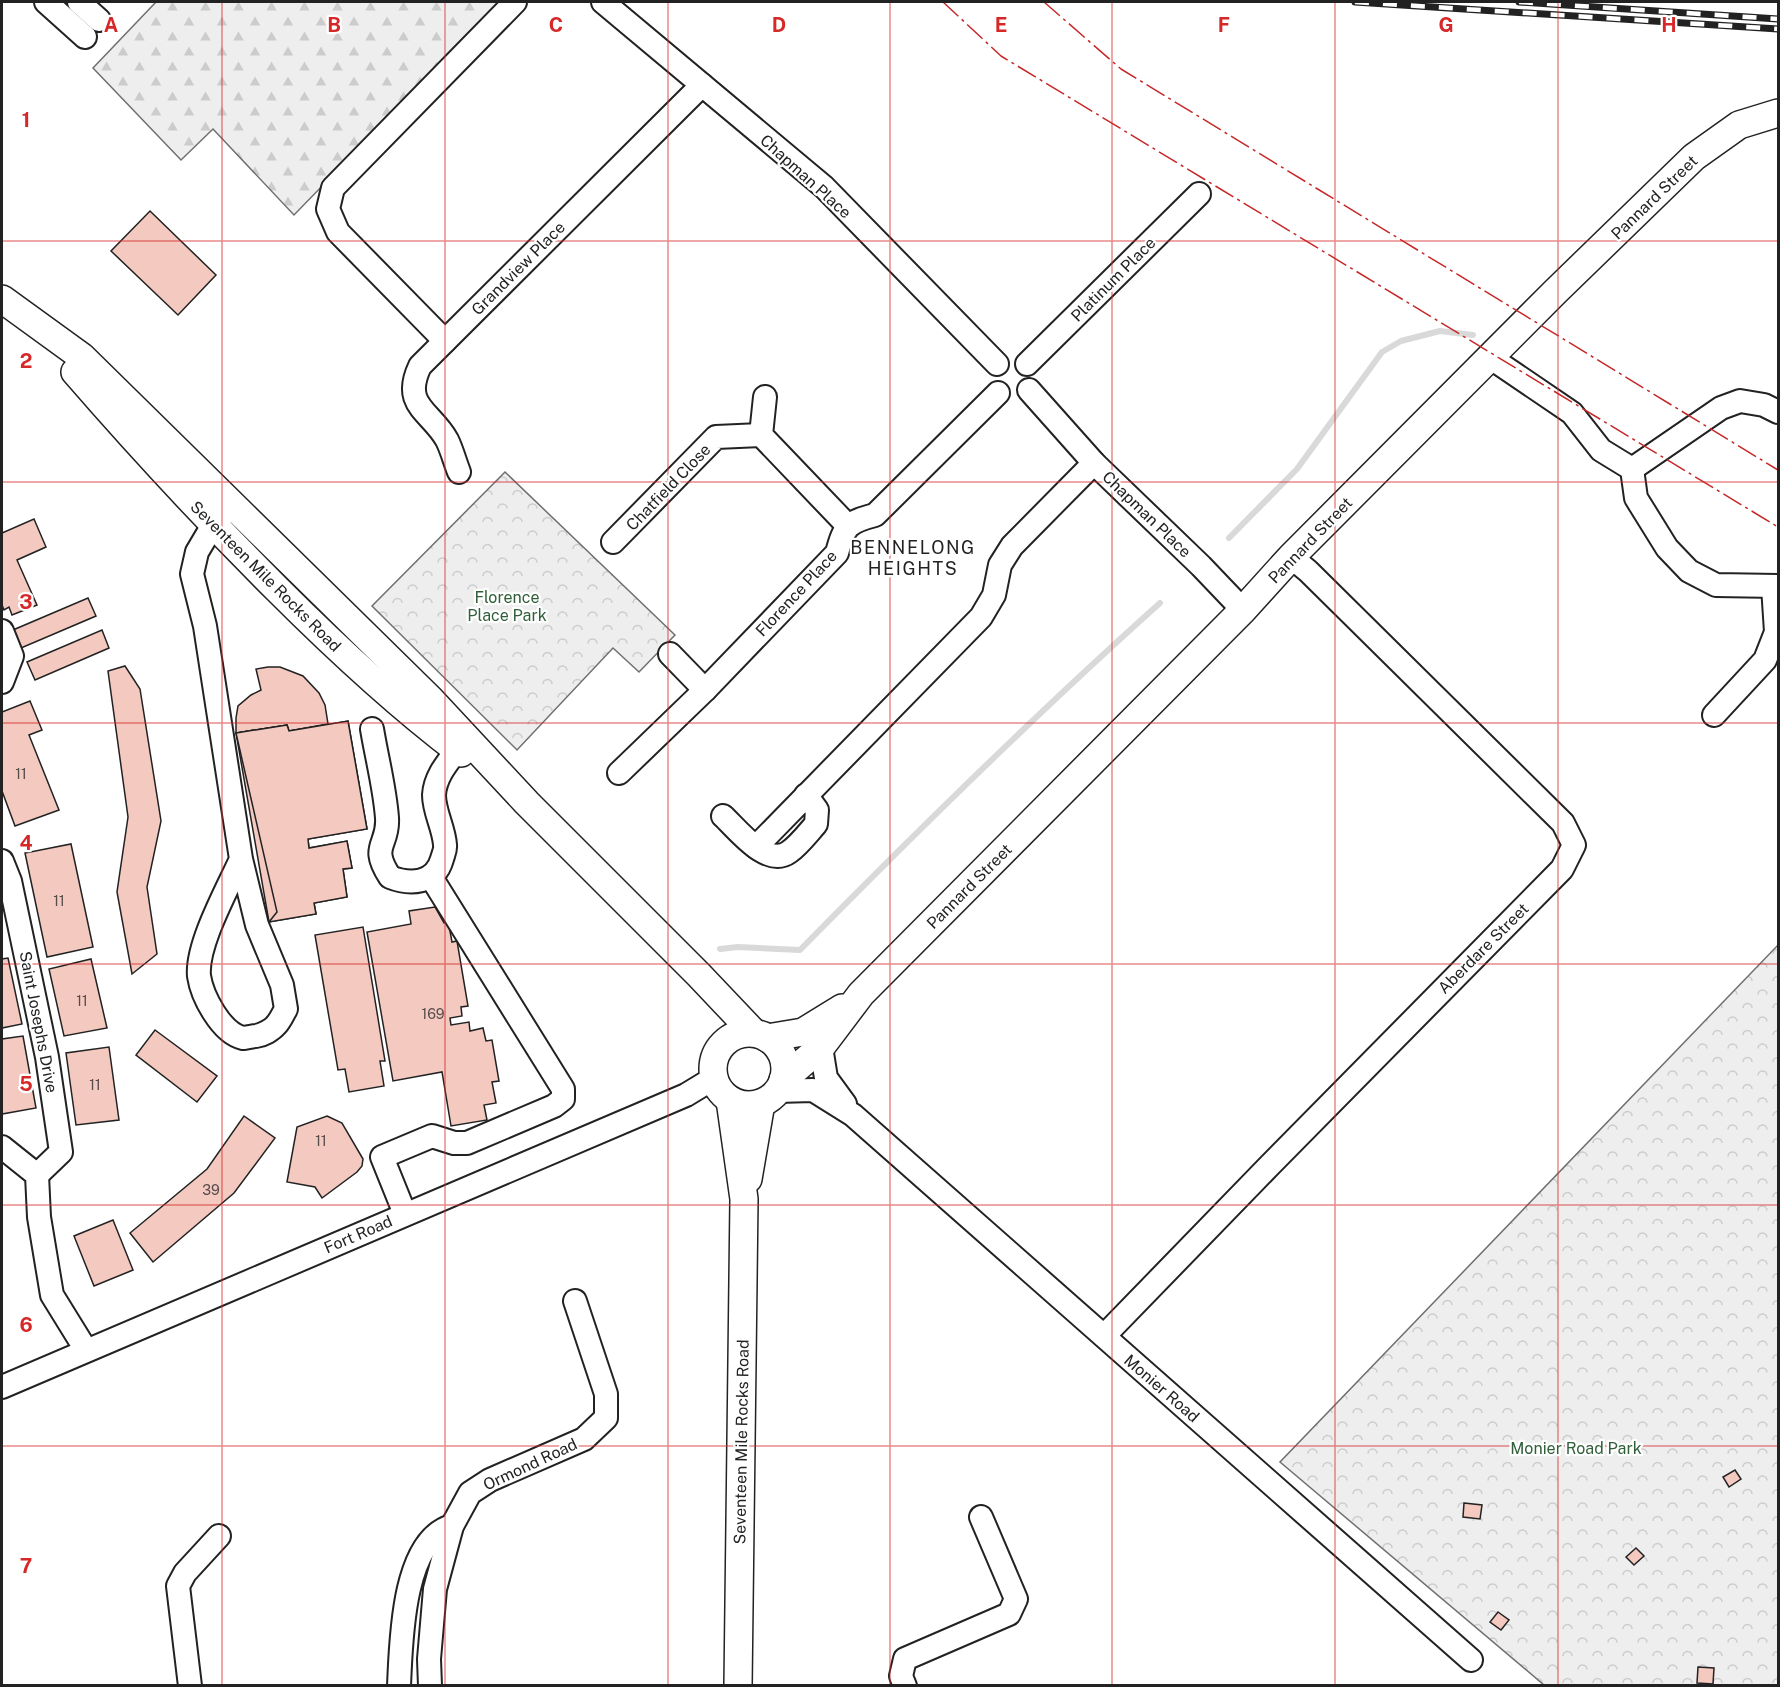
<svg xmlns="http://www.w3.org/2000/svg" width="1780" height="1687" viewBox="0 0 1780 1687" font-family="'Public Sans',sans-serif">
<defs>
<pattern id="forest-firs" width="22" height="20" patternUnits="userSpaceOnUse" patternTransform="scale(1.5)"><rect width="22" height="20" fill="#eee"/><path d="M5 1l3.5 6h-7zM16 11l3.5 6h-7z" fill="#ccc"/></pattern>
<pattern id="park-crowns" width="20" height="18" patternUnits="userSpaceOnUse" patternTransform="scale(1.5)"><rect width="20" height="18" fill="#eee"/><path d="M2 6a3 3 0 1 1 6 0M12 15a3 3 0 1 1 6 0" fill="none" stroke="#ccc"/></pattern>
</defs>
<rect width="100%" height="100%" fill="#fff"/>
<!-- forest -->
<path fill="url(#forest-firs)" stroke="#6f6f6f" stroke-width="1.5" d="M 156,2 L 501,2 L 294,215 L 213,129 L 181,160 L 93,68 Z"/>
<!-- park -->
<g fill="url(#park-crowns)" stroke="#6f6f6f" stroke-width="1.5">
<path d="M 505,472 L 675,635 L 639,672 L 613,648 L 517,750 L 372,606 Z"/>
<path d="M 1778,945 L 1778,1685 L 1544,1685 L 1280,1462 Z"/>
</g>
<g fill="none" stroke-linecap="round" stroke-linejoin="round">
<!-- stream -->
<g stroke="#d9d9d9" stroke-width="6">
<path d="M 1229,538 L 1297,469 L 1382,352 L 1401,341 L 1440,331 L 1473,335"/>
<path d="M 720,949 L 738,947 L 800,950 C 917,831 1036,714 1160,603"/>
</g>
</g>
<!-- building -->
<g fill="#f3c9c0" stroke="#222" stroke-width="1.5">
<path d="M 150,211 L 216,275 L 178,315 L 111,251 Z"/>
<path d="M 34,519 L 46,547 L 17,560 L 37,605 L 12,615 L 9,607 L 4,610 L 2,605 L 2,533 Z"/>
<path d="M 88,598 L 96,616 L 21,648 L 13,630 Z"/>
<path d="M 102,630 L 109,648 L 35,680 L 27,662 Z"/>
<path d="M 125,666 L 140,689 L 161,821 L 147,887 L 157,954 L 132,974 L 117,892 L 128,817 L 108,671 Z"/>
<path d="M 268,667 L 280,667 L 303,676 L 319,693 L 325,705 L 328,724 L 289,731 L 287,725 L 236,733 L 236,718 L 238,706 L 251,695 L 261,690 L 256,669 Z"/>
<path d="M 30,701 L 42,730 L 29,735 L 59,810 L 15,826 L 2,791 L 2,712 Z"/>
<path d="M 348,721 L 367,829 L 308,839 L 309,848 L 347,841 L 352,868 L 343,869 L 347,897 L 314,903 L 316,914 L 269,922 L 236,733 L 287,725 L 289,731 Z"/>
<path d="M 348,721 L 367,829 L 308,839 L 309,848 L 347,841 L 352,868 L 343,869 L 347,897 L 314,903 L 316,914 L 269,922 L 277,912 L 236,733 L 287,725 L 289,731 Z"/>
<path d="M 71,844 L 93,947 L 47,957 L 25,853 Z"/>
<path d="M 435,907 L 444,923 L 448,920 L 452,942 L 457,941 L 468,1006 L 461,1007 L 462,1016 L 450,1018 L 451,1025 L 469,1022 L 470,1031 L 483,1028 L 486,1041 L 492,1040 L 499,1081 L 492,1082 L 496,1103 L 484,1105 L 487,1120 L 451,1126 L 442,1072 L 393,1081 L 367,932 L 411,924 L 409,911 Z"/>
<path d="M 363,927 L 385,1061 L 380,1061 L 384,1086 L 349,1092 L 345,1069 L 338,1070 L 315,935 Z"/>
<path d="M 8,958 L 22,1024 L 2,1028 L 2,959 Z"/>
<path d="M 91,959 L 107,1028 L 64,1036 L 49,969 Z"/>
<path d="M 155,1030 L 217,1076 L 197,1102 L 136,1055 Z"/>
<path d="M 23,1036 L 36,1108 L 2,1114 L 2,1039 Z"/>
<path d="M 109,1047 L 119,1120 L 76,1125 L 66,1053 Z"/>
<path d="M 244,1116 L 275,1138 L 234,1193 L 153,1262 L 130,1233 L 207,1169 Z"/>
<path d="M 327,1116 L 342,1123 L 363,1159 L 362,1166 L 357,1172 L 322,1198 L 315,1187 L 287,1182 L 297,1127 Z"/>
<path d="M 113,1220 L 133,1270 L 94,1286 L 74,1236 Z"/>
<path d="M 1735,1470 L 1741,1479 L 1729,1487 L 1723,1477 Z"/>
<path d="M 1464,1503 L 1482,1505 L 1480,1519 L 1463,1517 Z"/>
<path d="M 1636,1548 L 1644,1556 L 1634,1565 L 1626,1557 Z"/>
<path d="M 1498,1612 L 1509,1620 L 1501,1630 L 1490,1622 Z"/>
<path d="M 1698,1667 L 1714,1668 L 1713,1684 L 1697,1683 Z"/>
</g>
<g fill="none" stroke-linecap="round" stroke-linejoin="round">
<!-- minor casing -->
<g stroke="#222" stroke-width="26">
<g id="minor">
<path d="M 46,2 L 85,37"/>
<path d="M 79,2 L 99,20"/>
<path d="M 603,2 L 824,187 L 997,364"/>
<path d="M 445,341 L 338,232 L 328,209 L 333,188 L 515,2"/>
<path d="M 1491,358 L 1572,413 L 1601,450 L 1632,469 L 1636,498 L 1667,548 L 1689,571 L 1716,585 L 1778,586"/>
<path d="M 1027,364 L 1199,194"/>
<path d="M 1029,390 L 1094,463 L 1201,566 L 1243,610"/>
<path d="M 765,397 L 761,435 L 848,526"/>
<path d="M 1632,469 L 1721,408 L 1740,401 L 1764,405 L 1778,412"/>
<path d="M 459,472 C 455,462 452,450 447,440 C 431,411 401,406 420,366 L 702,85"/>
<path d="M 225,512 L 213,525 L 197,552 L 192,574 L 205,626 L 241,859 L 257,925 L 282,985 L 286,1009 C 283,1014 280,1021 276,1025 C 272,1030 263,1035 256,1036 C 253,1036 246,1038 243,1038 C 221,1033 202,996 199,976 C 196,945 228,888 241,859"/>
<path d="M 613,542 L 716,437 L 761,435"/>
<path d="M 2,631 L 12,656 L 2,682"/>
<path d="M 670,654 L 705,690"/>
<path d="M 1714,715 L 1765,660 L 1776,632 L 1773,586"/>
<path d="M 372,729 C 377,759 385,789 387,818 C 389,846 369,845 390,877 C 410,885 435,884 442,859 C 443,855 446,849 445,845 C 444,828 434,812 434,795 C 435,777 447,763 457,750"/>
<path d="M 619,773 L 705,690 L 837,553 C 844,526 848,522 875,515 L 998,393"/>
<path d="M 723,816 C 738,830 767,868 789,852 C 799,845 808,833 816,824 L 817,810 L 806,795"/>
<path d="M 756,847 L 981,617 L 994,595 L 1000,565 L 1012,546 L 1094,463"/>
<path d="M 2,861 L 10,881 L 47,1057 L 61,1152 L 37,1175"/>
<path d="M 821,1047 L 826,1078 L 845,1104"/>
<path d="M 777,1091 L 813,1090 L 853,1115 L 1471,1660"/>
<path d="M 2,1147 L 37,1175 L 39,1217 L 52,1295 L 86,1350"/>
<path d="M 405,1214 L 382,1157 L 432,1136 L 454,1143 L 467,1143 L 554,1106 L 563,1099 L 563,1089 L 431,877"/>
<path d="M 1104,1336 L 1270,1165 L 1562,869 L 1574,845 L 1563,823 L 1308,571 L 1291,557"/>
<path d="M 2,1387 L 686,1095 L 714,1078"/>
<path d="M 190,1686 L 178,1586 L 185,1573 L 219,1536"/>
<path d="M 399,1686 C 401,1643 402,1540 452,1526"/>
<path d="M 430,1686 L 429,1659 L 435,1589 L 452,1526 L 470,1493 L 490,1480 L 584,1439 L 606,1418 L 606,1394 L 575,1301"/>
<path d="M 905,1686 L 901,1676 L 905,1659 L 1009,1614 L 1016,1599 L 981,1517"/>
</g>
</g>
<!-- major casing -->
<g stroke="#222" stroke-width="30">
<g id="major">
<path d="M 2,299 L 82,357 L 431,700 L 527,803 L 699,975 L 754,1033"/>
<path d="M 75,372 C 140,447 207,519 277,589 C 335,647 396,704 461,753"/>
<circle cx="749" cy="1069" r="36"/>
<path d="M 767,1038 L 803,1032 L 842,1008"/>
<path d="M 783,1080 L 821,1047 L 861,994 L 1243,610 L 1291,557 L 1555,292 L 1694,157 L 1739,125 L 1778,113"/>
<path d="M 730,1100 L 744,1199 L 738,1686"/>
<path d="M 748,1179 L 761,1103"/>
</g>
</g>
<!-- minor -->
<use href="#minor" stroke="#fff" stroke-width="22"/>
<!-- major -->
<use href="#major" stroke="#fff" stroke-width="27"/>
<!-- rail casing -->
<g stroke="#222" stroke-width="7">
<g id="rail">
<path d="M 1355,2 L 1778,29"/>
<path d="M 1519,2 L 1778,19"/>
</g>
</g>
<!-- rail -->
<use href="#rail" stroke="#fff" stroke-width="4.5" stroke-dasharray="14" stroke-linecap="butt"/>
<!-- power -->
<g stroke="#c62828" stroke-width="1.5" stroke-dasharray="21 4.5 3 4.5" stroke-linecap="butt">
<path d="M 943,2 L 1001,56 L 1778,527"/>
<path d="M 1044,2 L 1121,69 L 1778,470"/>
</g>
</g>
<!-- grid -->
<path fill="none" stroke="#d62828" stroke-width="1.5" stroke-opacity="0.55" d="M 222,2 L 222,1686M 445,2 L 445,1686M 668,2 L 668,1686M 890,2 L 890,1686M 1112,2 L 1112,1686M 1335,2 L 1335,1686M 1558,2 L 1558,1686M 2,241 L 1778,241M 2,482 L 1778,482M 2,723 L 1778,723M 2,964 L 1778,964M 2,1205 L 1778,1205M 2,1446 L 1778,1446"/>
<g text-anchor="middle" stroke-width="4.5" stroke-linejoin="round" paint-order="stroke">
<!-- number labels -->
<g font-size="14" fill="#564c4a">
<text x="21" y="779">11</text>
<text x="59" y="906">11</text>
<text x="82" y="1006">11</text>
<text x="433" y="1019">169</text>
<text x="95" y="1090">11</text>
<text x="321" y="1146">11</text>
<text x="211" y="1195">39</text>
</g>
<!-- street labels -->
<g font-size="16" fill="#222" stroke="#fff">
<text transform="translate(806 176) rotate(42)" y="6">Chapman Place</text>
<text transform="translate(1654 197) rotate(-44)" y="6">Pannard Street</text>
<text transform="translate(518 268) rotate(-45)" y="6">Grandview Place</text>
<text transform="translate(1113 279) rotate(-45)" y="6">Platinum Place</text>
<text transform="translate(668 487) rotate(-46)" y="6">Chatfield Close</text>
<text transform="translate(1147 514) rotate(44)" y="6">Chapman Place</text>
<text transform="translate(1310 540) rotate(-46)" y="6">Pannard Street</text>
<text transform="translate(266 576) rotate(45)" y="6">Seventeen Mile Rocks Road</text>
<text transform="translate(796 593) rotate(-47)" y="6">Florence Place</text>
<text transform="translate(969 886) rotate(-45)" y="6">Pannard Street</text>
<text transform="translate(1483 948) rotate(-45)" y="6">Aberdare Street</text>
<text transform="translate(39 1022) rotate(79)" y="6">Saint Josephs Drive</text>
<text transform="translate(358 1234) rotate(-23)" y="6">Fort Road</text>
<text transform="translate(1162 1388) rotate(41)" y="6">Monier Road</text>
<text transform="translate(741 1442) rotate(-89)" y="6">Seventeen Mile Rocks Road</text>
<text transform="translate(530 1464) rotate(-25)" y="6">Ormond Road</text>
</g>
<!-- park labels -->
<g font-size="16" fill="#2f5e38" stroke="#fff">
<text x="507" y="603">Florence<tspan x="507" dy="18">Place Park</tspan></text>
<text x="1576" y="1454">Monier Road Park</text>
</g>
<!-- neighbourhood labels -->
<g font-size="18" letter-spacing="1.5" fill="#222" stroke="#fff">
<text x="913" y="554">BENNELONG<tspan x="913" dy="21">HEIGHTS</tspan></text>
</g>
</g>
<g font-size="20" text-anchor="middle" font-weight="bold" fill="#d62828" stroke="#fff" stroke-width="4.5" stroke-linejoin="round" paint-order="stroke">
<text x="111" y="32">A</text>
<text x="334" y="32">B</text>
<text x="556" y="32">C</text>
<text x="779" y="32">D</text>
<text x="1001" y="32">E</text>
<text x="1224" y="32">F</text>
<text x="1446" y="32">G</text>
<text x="1669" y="32">H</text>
<text x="26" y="127">1</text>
<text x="26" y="368">2</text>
<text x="26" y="609">3</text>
<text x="26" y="850">4</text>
<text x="26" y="1091">5</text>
<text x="26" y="1332">6</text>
<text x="26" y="1573">7</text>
</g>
<!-- border -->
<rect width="1780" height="1687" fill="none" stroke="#222222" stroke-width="6"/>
</svg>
